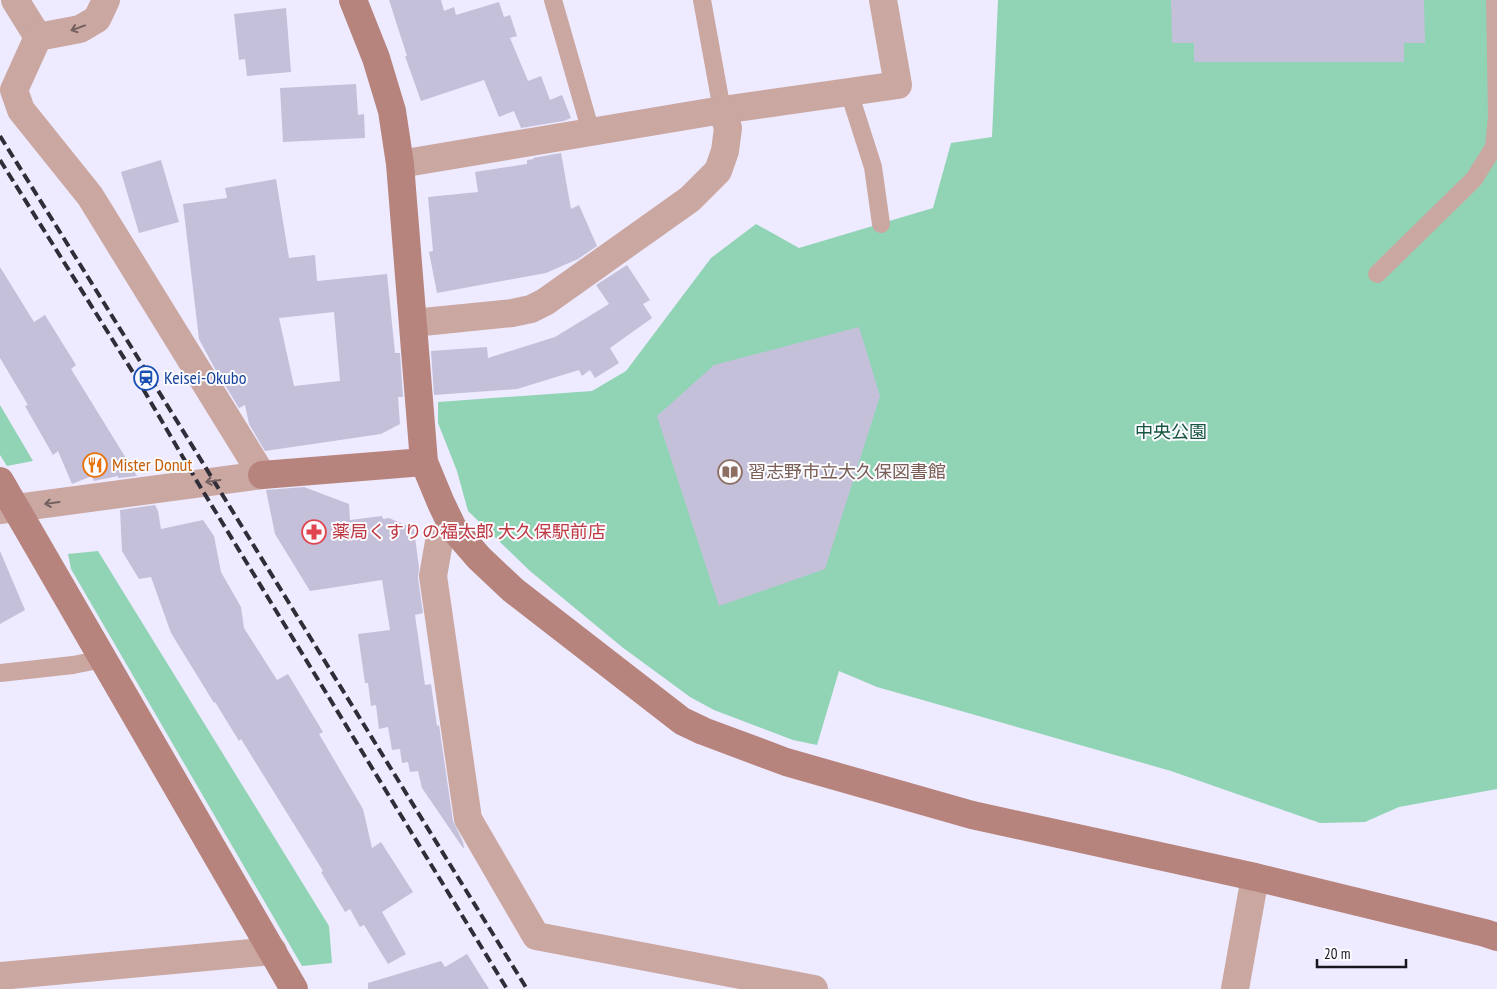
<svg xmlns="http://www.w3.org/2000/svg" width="1497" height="989" viewBox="0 0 1497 989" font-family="'PT Sans Narrow','Noto Sans JP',sans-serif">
<rect width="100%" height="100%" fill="#eeeaff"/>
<!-- green -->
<g fill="#90d4b5">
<path d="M 998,0 L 1497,0 L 1497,789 L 1399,807 L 1365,822 L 1320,823 L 1171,771 L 877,687 L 839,671 L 817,745 L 793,740 L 714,710 L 690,697 L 622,647 L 530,571 L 468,511 L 457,471 L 438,423 L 438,402 L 592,391 L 626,371 L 711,258 L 756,224 L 799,248 L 933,208 L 951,143 L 992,137 Z"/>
<path d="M 0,405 L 33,461 L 7,466 L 0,455 Z"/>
<path d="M 98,551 L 329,926 L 332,963 L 302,966 L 71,569 L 68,554 Z"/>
</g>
<!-- building -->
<g fill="#c5c0da" fill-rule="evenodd">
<path d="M 389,0 L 441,0 L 444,11 L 454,7 L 456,15 L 499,2 L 504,17 L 510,15 L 517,36 L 510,38 L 528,81 L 541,76 L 550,100 L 562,95 L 571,118 L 564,121 L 521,128 L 514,111 L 499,117 L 484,80 L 421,101 L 405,56 L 407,56 Z"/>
<path d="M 1171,0 L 1424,0 L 1425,43 L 1404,43 L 1404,62 L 1194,62 L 1194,43 L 1172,43 Z"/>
<path d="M 286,8 L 291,72 L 247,76 L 245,59 L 239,60 L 234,14 Z"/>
<path d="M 356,84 L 358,115 L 364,114 L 365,138 L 283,142 L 280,88 Z"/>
<path d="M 561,153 L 571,209 L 579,205 L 597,246 L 578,259 L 546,273 L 437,293 L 429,252 L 433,251 L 428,197 L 478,192 L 475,172 L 527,164 L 527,160 L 534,159 L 533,158 Z"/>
<path d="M 161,160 L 179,222 L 139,233 L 121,172 Z"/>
<path d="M 276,179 L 289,258 L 315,255 L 317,281 L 387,274 L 395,353 L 400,353 L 403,397 L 398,397 L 400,424 L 381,434 L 265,451 L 249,424 L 245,405 L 239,408 L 214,367 L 199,339 L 183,204 L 227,198 L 225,188 ZM 334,312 L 340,381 L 294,386 L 279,318 Z"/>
<path d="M 627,265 L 650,300 L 643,304 L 652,318 L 610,348 L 619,363 L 595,378 L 590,370 L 582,376 L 579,370 L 517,389 L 434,395 L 431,351 L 487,347 L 488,358 L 555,337 L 609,304 L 596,285 Z"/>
<path d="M 0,267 L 34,322 L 45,315 L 76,365 L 71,369 L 137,476 L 118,478 L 118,476 L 94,481 L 92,476 L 72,484 L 58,451 L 53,455 L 25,406 L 28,405 L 0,358 Z"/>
<path d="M 859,327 L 880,396 L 825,569 L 719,606 L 657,416 L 714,365 Z"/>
<path d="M 304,487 L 349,504 L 350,520 L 382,516 L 383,519 L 389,518 L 414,529 L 419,568 L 418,578 L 423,613 L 415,615 L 425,685 L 431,684 L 437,726 L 439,725 L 453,821 L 463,842 L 464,848 L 463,848 L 422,788 L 418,771 L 410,772 L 408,762 L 402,763 L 400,749 L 392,750 L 388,727 L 379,729 L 376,705 L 371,706 L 368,683 L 365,683 L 358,634 L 390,630 L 382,580 L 310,591 L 275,534 L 266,490 Z"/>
<path d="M 155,505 L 158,511 L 161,529 L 203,520 L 214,536 L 221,572 L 241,607 L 244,628 L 277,680 L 288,674 L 323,732 L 319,734 L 363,809 L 372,848 L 381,842 L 413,892 L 382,912 L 406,954 L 388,964 L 364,925 L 360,927 L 350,909 L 345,912 L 321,872 L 323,871 L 241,739 L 239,741 L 215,702 L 214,703 L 171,633 L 151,577 L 139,579 L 122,551 L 120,510 Z"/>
<path d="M 0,551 L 25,610 L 0,624 Z"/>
<path d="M 467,954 L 489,989 L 368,989 L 368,983 L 441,961 L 445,967 Z"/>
</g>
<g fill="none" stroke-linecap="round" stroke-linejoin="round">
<!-- lane -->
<g stroke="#caa7a1" stroke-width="18">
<path d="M 553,0 L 591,132"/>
<path d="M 702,0 L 722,110"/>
<path d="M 849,92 L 873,167 L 881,224"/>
<path d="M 1377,274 L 1474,179 L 1494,147 L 1497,117 L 1495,0"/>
<path d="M 0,673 L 73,665 L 103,659"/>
</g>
<!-- street -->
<g stroke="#caa7a1" stroke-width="28">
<path d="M 15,0 L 38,37"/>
<path d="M 38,37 L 80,29 L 97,19 L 106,0"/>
<path d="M 400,164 L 722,110 L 898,85 L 883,0"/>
<path d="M 413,323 L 512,313 L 531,309 L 545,302 L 690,199 L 718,171 L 725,151 L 728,128 L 722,110"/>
<path d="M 0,510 L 262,475 L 90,196 L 21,110 L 14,90 L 38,37"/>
<path d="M 453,528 L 439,542 L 433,576 L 468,819 L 536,936 L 814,989"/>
<path d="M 0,976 L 273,951"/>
<path d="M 1235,989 L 1255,877"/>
</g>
<!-- secondary -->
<g stroke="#b7847d" stroke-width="28">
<path d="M 353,0 L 376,58 L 392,111 L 400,164 L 424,462 L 441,503 L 453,528 L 479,558 L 513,590 L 682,721 L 703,731 L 786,762 L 972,815 L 1255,877 L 1485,933 L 1497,937"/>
<path d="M 262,475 L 424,462"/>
<path d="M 0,481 L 294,989"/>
</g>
<!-- rail -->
<g stroke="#2f2e38" stroke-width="4" stroke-dasharray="10 5" stroke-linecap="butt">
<path d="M 0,136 C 177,419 351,705 527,989"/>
<path d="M 0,160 L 139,382 L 198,483 L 507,989"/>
</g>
</g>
<!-- one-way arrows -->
<defs><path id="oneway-shaft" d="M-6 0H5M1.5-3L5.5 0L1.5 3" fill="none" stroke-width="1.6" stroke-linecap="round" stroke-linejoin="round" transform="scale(1.25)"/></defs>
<g stroke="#715f60">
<use href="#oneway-shaft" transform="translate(78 28) rotate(160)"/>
<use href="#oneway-shaft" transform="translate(213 481) rotate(172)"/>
<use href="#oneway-shaft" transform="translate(52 503) rotate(172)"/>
</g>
<!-- icons -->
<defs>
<g id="station-ring" transform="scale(1.25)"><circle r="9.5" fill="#fbfaff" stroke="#1a4fb4" stroke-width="1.5"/><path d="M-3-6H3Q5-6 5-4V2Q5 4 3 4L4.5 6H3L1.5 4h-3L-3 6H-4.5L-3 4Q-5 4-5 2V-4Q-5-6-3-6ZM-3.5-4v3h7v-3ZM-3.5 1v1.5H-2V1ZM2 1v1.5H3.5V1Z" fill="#1a4fb4"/></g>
<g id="restaurant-ring" transform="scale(1.25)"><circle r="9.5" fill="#fbfaff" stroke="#e8710a" stroke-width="1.5"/><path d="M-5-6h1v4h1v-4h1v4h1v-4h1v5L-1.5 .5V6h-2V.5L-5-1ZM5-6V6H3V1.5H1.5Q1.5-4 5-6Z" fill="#e8710a"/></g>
<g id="library-ring" transform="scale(1.25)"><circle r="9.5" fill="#fbfaff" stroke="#8d6e63" stroke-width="1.5"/><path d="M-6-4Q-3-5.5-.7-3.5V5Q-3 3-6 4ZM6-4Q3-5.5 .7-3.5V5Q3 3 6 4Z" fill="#8d6e63"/></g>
<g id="pharmacy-ring" transform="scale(1.25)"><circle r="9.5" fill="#fbfaff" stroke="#e0444e" stroke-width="1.5"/><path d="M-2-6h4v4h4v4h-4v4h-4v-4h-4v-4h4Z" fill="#e0444e"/></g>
</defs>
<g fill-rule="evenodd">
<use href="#station-ring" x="146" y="378"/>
<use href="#restaurant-ring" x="95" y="465"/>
<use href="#library-ring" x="730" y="472"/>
<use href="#pharmacy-ring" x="314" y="532"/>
</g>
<g text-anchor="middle" stroke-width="4" stroke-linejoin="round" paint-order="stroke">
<!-- transit labels -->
<g font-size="18" fill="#164399" stroke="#fbfaff" text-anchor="start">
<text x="164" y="384">Keisei-Okubo</text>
</g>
<!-- park labels -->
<g font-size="18" fill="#15553e" stroke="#fbfaff">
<text x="1171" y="438">中央公園</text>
</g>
<!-- food labels -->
<g font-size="18" fill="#c56008" stroke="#fbfaff" text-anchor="start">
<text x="112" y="471">Mister Donut</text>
</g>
<!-- education labels -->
<g font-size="18" fill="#785e54" stroke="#fbfaff" text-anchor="start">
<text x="748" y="478">習志野市立大久保図書館</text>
</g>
<!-- health labels -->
<g font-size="18" fill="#be3a42" stroke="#fbfaff" text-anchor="start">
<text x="332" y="538">薬局くすりの福太郎 大久保駅前店</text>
</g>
</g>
<!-- scale -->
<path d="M1317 959v8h89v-8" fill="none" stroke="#181720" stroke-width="2.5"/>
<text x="1324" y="959" font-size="15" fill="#181720" stroke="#fbfaff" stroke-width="4" paint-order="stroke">20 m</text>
</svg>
